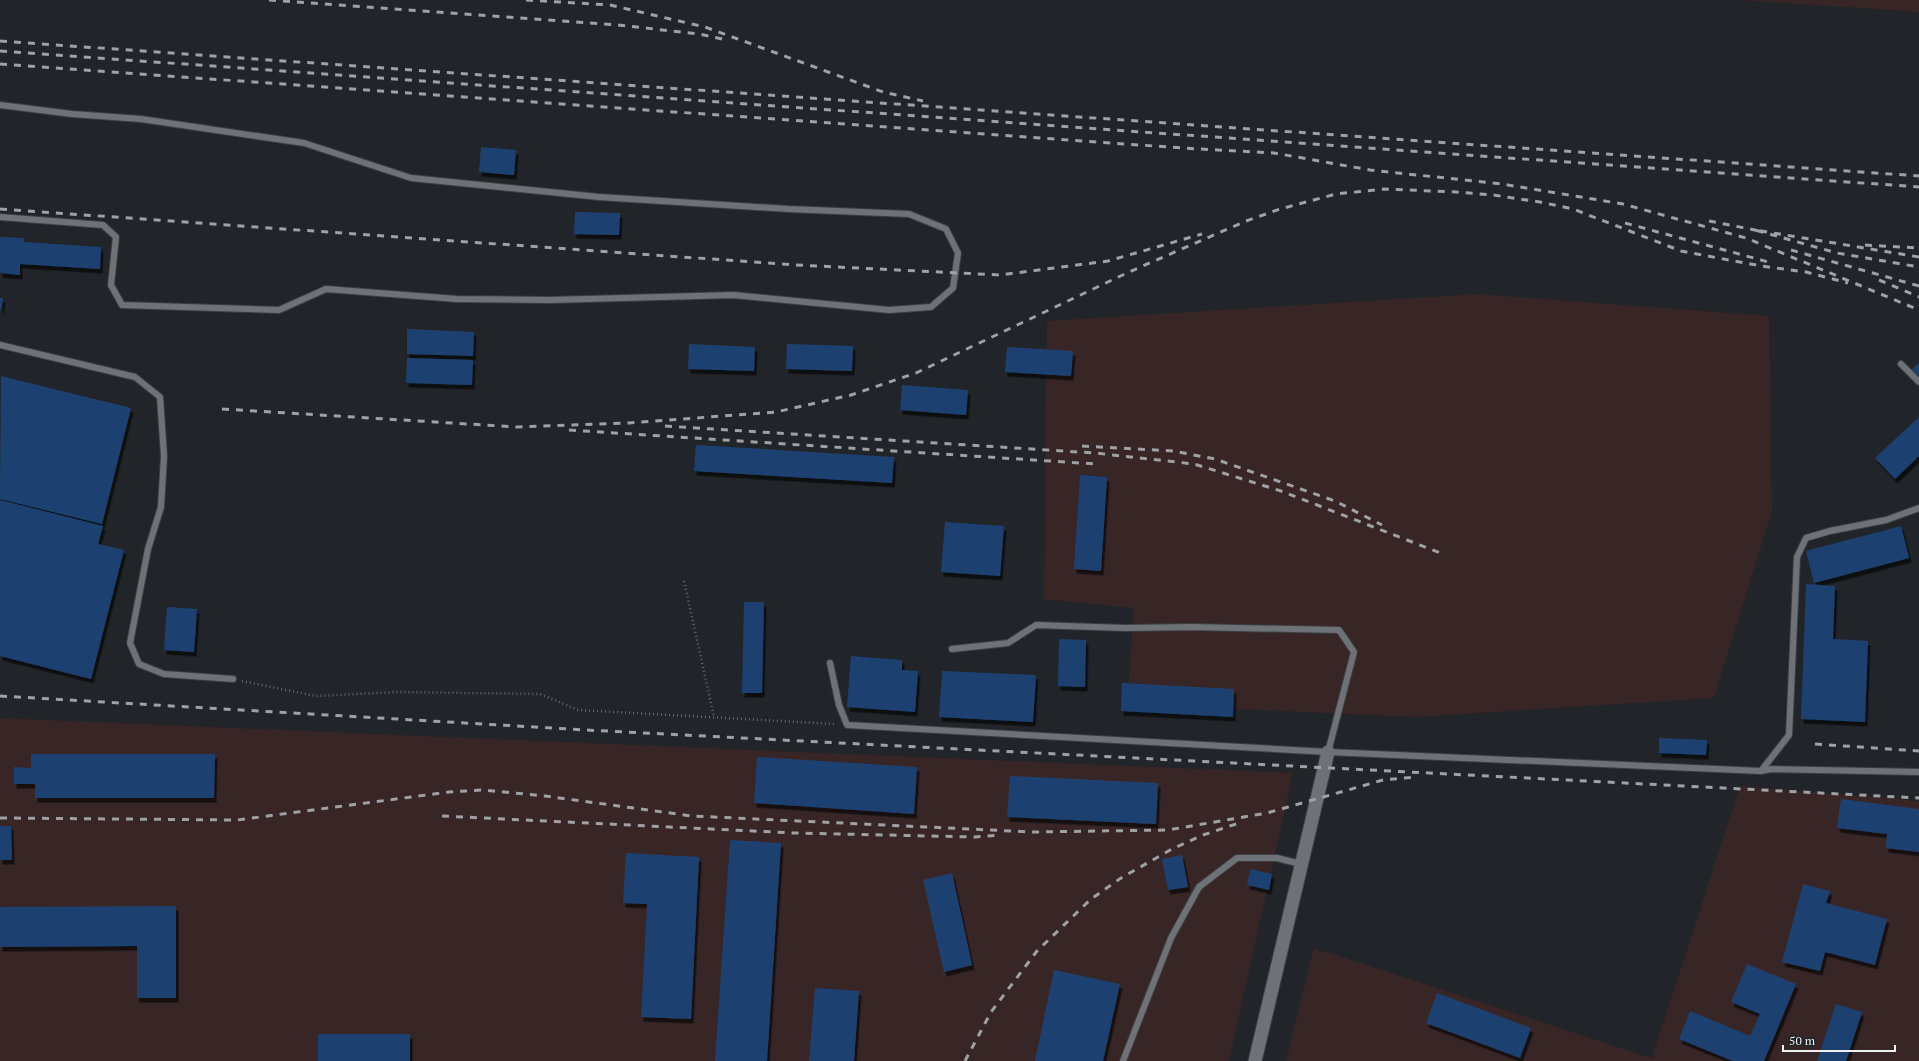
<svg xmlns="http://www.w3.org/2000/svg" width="1919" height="1061" viewBox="0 0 1919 1061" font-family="'PT Serif',serif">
<defs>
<filter id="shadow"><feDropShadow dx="2.5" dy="4.5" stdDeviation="0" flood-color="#0009"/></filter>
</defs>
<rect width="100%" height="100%" fill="#212428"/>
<!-- industrial -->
<g fill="#382526">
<path d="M 1739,0 L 1919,0 L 1919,12 Z"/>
<path d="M 1477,294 L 1769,316 L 1772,511 L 1714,698 L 1416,717 L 1127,704 L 1134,608 L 1044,599 L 1047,321 Z"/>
<path d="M 0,718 L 1293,773 L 1229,1061 L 0,1061 Z"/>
<path d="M 1740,786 L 1919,801 L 1919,1061 L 1286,1061 L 1314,948 L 1652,1058 Z"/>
</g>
<!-- building -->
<g fill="#1e4170" filter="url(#shadow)">
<path d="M 481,147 L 516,150 L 514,175 L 479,172 Z"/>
<path d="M 575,212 L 620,213 L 619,235 L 574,234 Z"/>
<path d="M 0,237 L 24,238 L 24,242 L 101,247 L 100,269 L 20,264 L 20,275 L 0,273 Z"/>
<path d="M 0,298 L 3,298 L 1,310 L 0,310 Z"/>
<path d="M 407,329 L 474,332 L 473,356 L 407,354 Z"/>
<path d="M 689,344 L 755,347 L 754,371 L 688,369 Z"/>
<path d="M 787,344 L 853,346 L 852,371 L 786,369 Z"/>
<path d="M 1007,347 L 1073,351 L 1071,376 L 1005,372 Z"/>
<path d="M 407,358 L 473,360 L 472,385 L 406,383 Z"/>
<path d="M 1919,363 L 1919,380 L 1911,370 Z"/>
<path d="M 1,376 L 131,408 L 102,524 L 0,499 Z"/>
<path d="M 902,385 L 968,390 L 966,415 L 900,410 Z"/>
<path d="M 1919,417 L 1919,456 L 1895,479 L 1875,458 Z"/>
<path d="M 696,445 L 894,457 L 892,483 L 694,471 Z"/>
<path d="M 1080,475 L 1107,477 L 1101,571 L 1074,569 Z"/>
<path d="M 0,500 L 103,526 L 98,544 L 124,550 L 91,679 L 0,656 Z"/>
<path d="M 945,522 L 1004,526 L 1000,576 L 941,572 Z"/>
<path d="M 1901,526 L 1909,558 L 1814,583 L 1806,551 Z"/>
<path d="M 1806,584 L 1835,586 L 1833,639 L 1868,641 L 1865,722 L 1801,719 Z"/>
<path d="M 744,602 L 764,602 L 762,693 L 742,693 Z"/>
<path d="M 167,607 L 197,609 L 194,652 L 164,650 Z"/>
<path d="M 1059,639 L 1086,640 L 1085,687 L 1058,686 Z"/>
<path d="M 851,656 L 902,660 L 902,670 L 918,671 L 915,712 L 847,707 Z"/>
<path d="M 942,671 L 1036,675 L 1033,722 L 939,717 Z"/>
<path d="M 1122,683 L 1234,689 L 1233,717 L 1121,711 Z"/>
<path d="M 1659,738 L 1707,740 L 1706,755 L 1659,753 Z"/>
<path d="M 31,754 L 215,754 L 214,798 L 35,798 L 35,784 L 14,784 L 14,767 L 31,768 Z"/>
<path d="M 757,757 L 917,767 L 914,814 L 754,803 Z"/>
<path d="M 1010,776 L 1158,783 L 1156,824 L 1007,817 Z"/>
<path d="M 1841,799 L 1919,809 L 1919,852 L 1886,848 L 1887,834 L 1837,828 Z"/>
<path d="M 0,826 L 11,826 L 12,860 L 0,860 Z"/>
<path d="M 730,840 L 781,843 L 767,1061 L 715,1061 Z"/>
<path d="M 626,853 L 699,857 L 691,1019 L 641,1017 L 647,904 L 623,903 Z"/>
<path d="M 1182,855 L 1188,887 L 1168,890 L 1162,859 Z"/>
<path d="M 1250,869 L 1272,874 L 1269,890 L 1247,885 Z"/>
<path d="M 952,873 L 972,965 L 944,972 L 923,880 Z"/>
<path d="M 1803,884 L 1830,891 L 1826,903 L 1887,919 L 1875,965 L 1825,952 L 1820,971 L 1782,962 Z"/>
<path d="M 176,906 L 176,998 L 137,998 L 137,946 L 0,947 L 0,907 Z"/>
<path d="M 1747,964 L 1796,984 L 1764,1061 L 1733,1061 L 1679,1039 L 1690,1011 L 1750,1036 L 1760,1014 L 1731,1002 Z"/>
<path d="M 1054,970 L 1120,984 L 1103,1061 L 1035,1061 Z"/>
<path d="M 815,988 L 859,991 L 854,1061 L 809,1061 Z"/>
<path d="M 1437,993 L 1531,1028 L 1520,1058 L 1426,1023 Z"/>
<path d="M 1836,1004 L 1862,1012 L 1846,1061 L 1817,1061 Z"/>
<rect x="318" y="1034" width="92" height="27"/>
</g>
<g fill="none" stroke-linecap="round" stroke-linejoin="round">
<!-- lane casing -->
<g stroke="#3c3f43" stroke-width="8">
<g id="lane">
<path d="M 0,105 L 72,114 L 141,119 L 304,143 L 411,178 L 599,197 L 788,209 L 909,214 L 946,229 L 958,253 L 953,288 L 931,307 L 889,310 L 733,295 L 550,300 L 457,299 L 326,289 L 279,310 L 122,305 L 111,285 L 116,237 L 103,225 L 0,217"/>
<path d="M 0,345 L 135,377 L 160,397 L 164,456 L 161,507 L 148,549 L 130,643 L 139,664 L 164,674 L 233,679"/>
<path d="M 1901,364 L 1919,382"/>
<path d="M 952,649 L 1008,643 L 1036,625 L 1125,628 L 1191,627 L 1339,630 L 1354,652 L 1328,752"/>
<path d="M 830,663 L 839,705 L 847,725 L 1328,752 L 1761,771 L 1789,735 L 1797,557 L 1806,538 L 1830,531 L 1886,520 L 1919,508"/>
<path d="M 1761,771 L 1771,769 L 1919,772"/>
<path d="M 1123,1061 L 1171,938 L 1199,887 L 1237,858 L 1277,858 L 1301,864"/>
</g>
</g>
<!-- street casing -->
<g stroke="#3c3f43" stroke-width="15">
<path id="street" d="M 1255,1061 L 1328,752"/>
</g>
<!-- path -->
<g stroke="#65686b" stroke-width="2.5" stroke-dasharray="1 3" stroke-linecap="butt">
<path d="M 684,581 L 714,717"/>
<path d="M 242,681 L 316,696 L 398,692 L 540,694 L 578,710 L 836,724"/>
</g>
<!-- lane -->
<use href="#lane" stroke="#6e7277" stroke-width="6"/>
<!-- street -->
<use href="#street" stroke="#6e7277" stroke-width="13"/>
<!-- rail -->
<g stroke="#9fa1a4" stroke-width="3" stroke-dasharray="7 7" stroke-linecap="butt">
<path d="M 269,0 L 618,25 L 699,34 L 727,40"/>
<path d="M 526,0 L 610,5 L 705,27 L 883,92 L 923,101"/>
<path d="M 0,41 L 1919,176"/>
<path d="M 0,51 L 1919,187"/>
<path d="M 0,64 L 1182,148 L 1274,153 L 1370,170 L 1502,184 L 1623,204 L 1746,238 L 1919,310"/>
<path d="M 0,209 L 796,265 L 1000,275 L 1108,261 L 1202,234"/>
<path d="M 1709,221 L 1760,231"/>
<path d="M 1625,223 L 1772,263"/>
<path d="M 1865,245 L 1919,248"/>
<path d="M 1791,250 L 1919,286"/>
<path d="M 1919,257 L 1755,230 L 1837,253 L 1919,267"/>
<path d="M 1879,280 L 1919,297"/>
<path d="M 222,409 L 517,427 L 629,423 L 776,412 L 851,395 L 916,373 L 1129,272 L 1246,221 L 1280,209 L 1336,194 L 1384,189 L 1456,192 L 1493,195 L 1540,202 L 1573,209 L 1681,251 L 1761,266 L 1806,272 L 1848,283"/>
<path d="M 665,426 L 1095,453 L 1194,464 L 1281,491 L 1443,554"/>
<path d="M 569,430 L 1096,464"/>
<path d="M 1082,446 L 1173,451 L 1215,459 L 1335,501 L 1382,525"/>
<path d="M 0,696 L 586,730 L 1919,798"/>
<path d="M 1815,744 L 1919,751"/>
<path d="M 442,816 L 794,833 L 975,837 L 1001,835"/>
<path d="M 0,818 L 237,820 L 449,792 L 483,790 L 545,796 L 692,816 L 1033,832 L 1168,830 L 1267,813 L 1383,780 L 1416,777"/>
<path d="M 965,1061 L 991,1012 L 1037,951 L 1091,899 L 1121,878 L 1172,849 L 1203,835 L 1242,822"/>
</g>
</g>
<!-- scale -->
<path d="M1783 1045v6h112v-6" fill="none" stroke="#eff1f3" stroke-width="2"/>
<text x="1789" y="1045" font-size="12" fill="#eff1f3" stroke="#212428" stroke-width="3" paint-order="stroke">50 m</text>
</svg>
